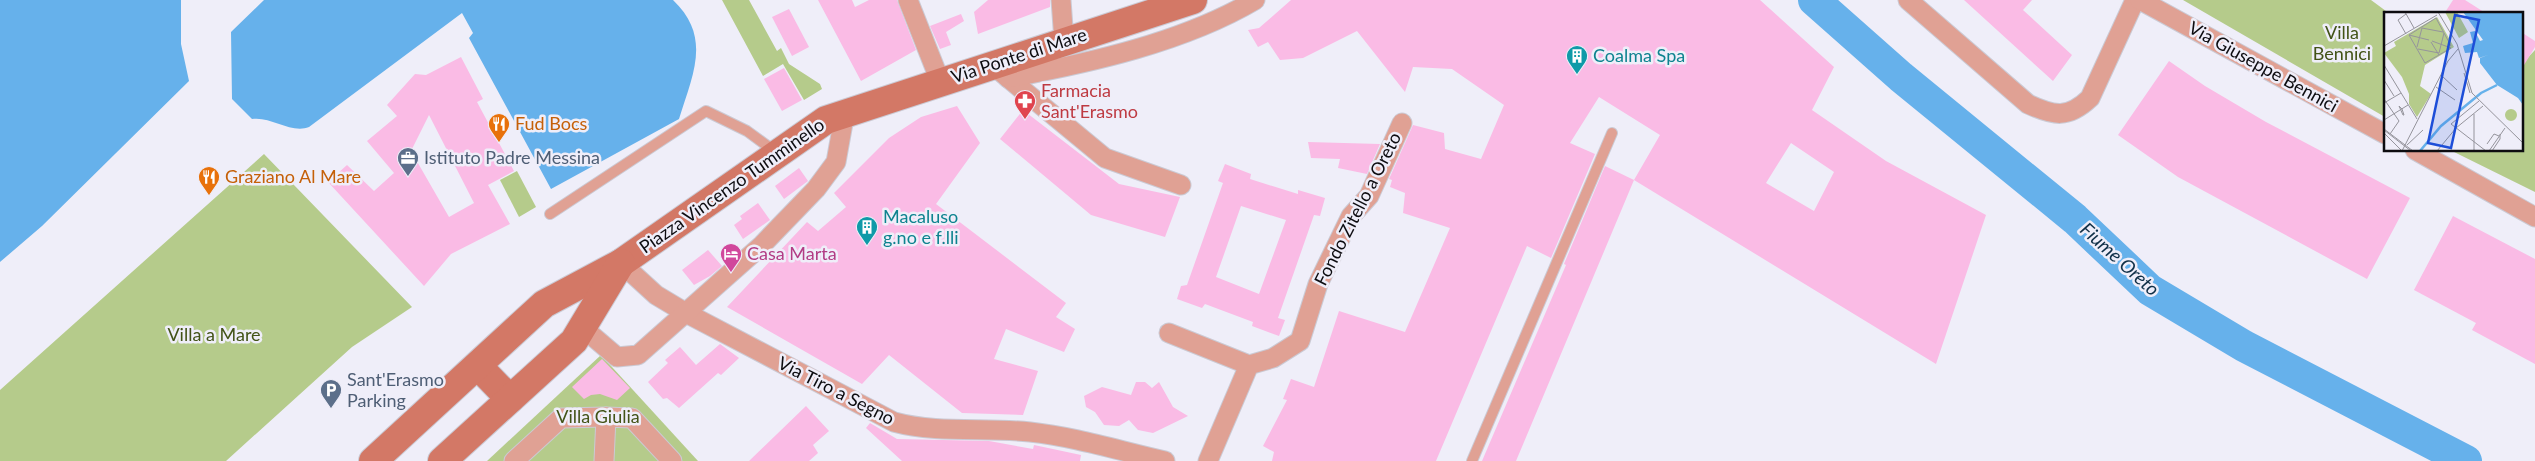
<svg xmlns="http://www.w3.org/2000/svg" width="2535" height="461" viewBox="0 0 2535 461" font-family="Lato,sans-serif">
<rect width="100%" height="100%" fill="#efeef9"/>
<!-- green -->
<g fill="#b5cb8b">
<path d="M 722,0 L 749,0 L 777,51 L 781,48 L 789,64 L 820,84 L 822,89 L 804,100 L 783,64 L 763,76 Z"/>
<path d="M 2183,0 L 2371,0 L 2390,14 L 2385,14 L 2385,117 Z"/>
<path d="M 2535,50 L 2535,192 L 2450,150 L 2521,150 L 2521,65 Z"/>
<path d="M 264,154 L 412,307 L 352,347 L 226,461 L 0,461 L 0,390 Z"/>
<path d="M 517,171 L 536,207 L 519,217 L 500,180 Z"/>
<path d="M 601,355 L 698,461 L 487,461 Z"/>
</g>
<!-- water -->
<g fill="#66b1eb">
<path d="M 0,0 L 181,0 L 181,44 L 189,81 L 42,226 L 0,262 Z"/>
<path d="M 264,0 L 673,0 C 712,37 693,74 679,119 L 551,189 L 469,38 L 473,33 L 462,13 L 309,127 C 291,134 271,116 252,119 L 232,99 L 231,32 Z"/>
</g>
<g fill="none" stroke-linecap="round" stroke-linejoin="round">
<!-- river -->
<path stroke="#66b1eb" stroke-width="32" d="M 1814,0 L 1901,77 L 2075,219 L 2150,290 L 2244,346 L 2466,461"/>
</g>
<!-- building -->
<g fill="#fabbe5" fill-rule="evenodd">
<path d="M 818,0 L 852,0 L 855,7 L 869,0 L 897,0 L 916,50 L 861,81 Z"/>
<path d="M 988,0 L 1050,0 L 1050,7 L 978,34 L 974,12 Z"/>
<path d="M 1291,0 L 1760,0 L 1834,67 L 1812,110 L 1886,161 L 1986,215 L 1936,364 L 1634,180 L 1660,135 L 1599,97 L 1570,143 L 1595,154 L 1551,258 L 1527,246 L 1436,461 L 1272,461 L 1274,452 L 1263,446 L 1287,400 L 1283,399 L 1291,379 L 1314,387 L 1339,311 L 1405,332 L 1450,228 L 1403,213 L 1405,193 L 1390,187 L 1392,180 L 1389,179 L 1413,125 L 1444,133 L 1445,149 L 1481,159 L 1504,105 L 1452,69 L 1413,67 L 1405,92 L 1357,31 L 1303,58 L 1280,60 L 1268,42 L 1258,47 L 1248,30 L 1259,28 ZM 1791,143 L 1834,172 L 1814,211 L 1766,183 Z"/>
<path d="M 1964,0 L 2032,0 L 2023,10 L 2072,55 L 2053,81 Z"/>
<path d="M 2453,0 L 2465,0 L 2487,14 L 2444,14 Z"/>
<path d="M 789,9 L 809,47 L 792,56 L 772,17 Z"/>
<path d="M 961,14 L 964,21 L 946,32 L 951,45 L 940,49 L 930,26 Z"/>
<path d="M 2521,32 L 2535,41 L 2535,47 L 2521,70 Z"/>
<path d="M 461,57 L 483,99 L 477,102 L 514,171 L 488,185 L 510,224 L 451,254 L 424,286 L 328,182 L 347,165 L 374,191 L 394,173 L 367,141 L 397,116 L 387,105 L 415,74 L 426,75 ZM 429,115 L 474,203 L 449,217 L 411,151 Z"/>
<path d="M 2169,61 L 2205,86 L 2266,122 L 2410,198 L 2367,279 L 2178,177 L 2118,135 Z"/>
<path d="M 784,68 L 802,100 L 782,111 L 764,79 Z"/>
<path d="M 957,106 L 980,143 L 936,204 L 1066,303 L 1056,317 L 1075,329 L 1064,352 L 1006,329 L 994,359 L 1038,371 L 1023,415 L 962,413 L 889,355 L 862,384 L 727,307 L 807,222 L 818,231 L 846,207 L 834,193 L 889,138 L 921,117 Z"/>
<path d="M 1023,110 L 1119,184 L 1180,197 L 1165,237 L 1091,215 L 1000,139 Z"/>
<path d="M 1308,142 L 1380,144 L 1367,174 L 1338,168 L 1340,159 L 1311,158 Z"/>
<path d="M 1225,164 L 1251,174 L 1250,179 L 1298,194 L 1298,190 L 1325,198 L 1320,216 L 1314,215 L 1278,318 L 1285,320 L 1279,336 L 1252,326 L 1253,322 L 1205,304 L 1202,308 L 1177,299 L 1181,286 L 1187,285 L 1223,183 L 1218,181 ZM 1241,206 L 1286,220 L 1259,294 L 1216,277 Z"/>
<path d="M 1605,166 L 1634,180 L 1516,461 L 1482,461 L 1566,265 L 1564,264 Z"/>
<path d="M 799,168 L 808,181 L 784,199 L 775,186 Z"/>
<path d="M 758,203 L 770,220 L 743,239 L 734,225 L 742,219 L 740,216 Z"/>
<path d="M 2453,216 L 2535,259 L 2535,364 L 2472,330 L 2476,323 L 2414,290 Z"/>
<path d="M 708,250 L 722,266 L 710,276 L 694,285 L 682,270 Z"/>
<path d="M 720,344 L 739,358 L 721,375 L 718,373 L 679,408 L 667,398 L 663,399 L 648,382 L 668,363 L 665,360 L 680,347 L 696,365 Z"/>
<path d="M 602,359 L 630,388 L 617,400 L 600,394 L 591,395 L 584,399 L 572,387 Z"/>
<path d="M 1136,382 L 1145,382 L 1152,388 L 1159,382 L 1173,407 L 1188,416 L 1153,433 L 1138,430 L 1129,420 L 1119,426 L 1104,425 L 1095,412 L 1086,407 L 1084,396 L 1102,387 L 1131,395 Z"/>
<path d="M 806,406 L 829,431 L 813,445 L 818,453 L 809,461 L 749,461 Z"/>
<path d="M 870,423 L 897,439 L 989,441 L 1033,449 L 1034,445 L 1081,455 L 1080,461 L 902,461 L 866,428 Z"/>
</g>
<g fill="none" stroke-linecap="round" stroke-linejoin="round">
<!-- lane casing -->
<g stroke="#cbcad4" stroke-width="12">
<g id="lane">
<path d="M 550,214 L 706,111 L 747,131 L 777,153"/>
<path d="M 1472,461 L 1612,133"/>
</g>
</g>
<!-- street casing -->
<g stroke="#cbcad4" stroke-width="21">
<g id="street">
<path d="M 908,0 L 940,81"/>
<path d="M 1061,0 L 1064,41"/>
<path d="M 1908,0 L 2028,104 C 2054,116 2068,119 2090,98 L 2135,0"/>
<path d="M 2140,0 L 2385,134"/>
<path d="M 1001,72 L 1105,158 L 1181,185"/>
<path d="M 1008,78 C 1090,63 1184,42 1255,0"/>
<path d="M 2415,150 L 2535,217"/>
<path d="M 621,263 L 656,295 L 686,313 L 894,422 C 938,434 985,427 1030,432 C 1076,437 1120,451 1165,461"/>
<path d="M 583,328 L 617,357 L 638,355 L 762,245 L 816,189 L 836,162 L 845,112"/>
<path d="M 1169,333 L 1249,365"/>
<path d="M 514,461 L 561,418 L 606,417"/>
<path d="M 604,461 L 606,417 L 632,418 L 672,461"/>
<path d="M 1208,461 L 1249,365 L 1273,358 L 1300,341 L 1318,284 L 1351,216 L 1369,196 L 1402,123"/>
</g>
</g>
<!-- secondary casing -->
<g stroke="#cbcad4" stroke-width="30">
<g id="secondary">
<path d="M 478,366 L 510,399"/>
<path d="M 373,461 L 544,304 L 621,263 L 826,120 L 1193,0"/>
<path d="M 442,461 L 574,341 L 621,263"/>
</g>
</g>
<!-- lane -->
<use href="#lane" stroke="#e0a194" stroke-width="10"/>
<!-- street -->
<use href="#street" stroke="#e0a194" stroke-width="19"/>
<!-- secondary -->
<use href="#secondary" stroke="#d37866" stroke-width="28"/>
</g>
<!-- icons -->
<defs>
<g id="building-pin" transform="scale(1.125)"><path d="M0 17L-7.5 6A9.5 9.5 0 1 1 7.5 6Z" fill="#0f9aa8" stroke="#efeef9"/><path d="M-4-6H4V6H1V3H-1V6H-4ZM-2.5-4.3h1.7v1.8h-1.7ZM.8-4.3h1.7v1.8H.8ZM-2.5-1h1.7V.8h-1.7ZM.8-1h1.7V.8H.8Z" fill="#fff"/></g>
<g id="pharmacy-pin" transform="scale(1.125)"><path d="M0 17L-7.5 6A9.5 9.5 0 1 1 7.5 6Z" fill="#e0444e" stroke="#efeef9"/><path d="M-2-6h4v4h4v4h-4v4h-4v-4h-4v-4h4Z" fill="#fff"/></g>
<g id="restaurant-pin" transform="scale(1.125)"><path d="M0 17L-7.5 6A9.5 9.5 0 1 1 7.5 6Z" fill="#e8710a" stroke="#efeef9"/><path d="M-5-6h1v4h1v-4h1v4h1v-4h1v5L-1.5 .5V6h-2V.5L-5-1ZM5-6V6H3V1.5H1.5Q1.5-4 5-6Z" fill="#fff"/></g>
<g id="office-pin" transform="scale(1.125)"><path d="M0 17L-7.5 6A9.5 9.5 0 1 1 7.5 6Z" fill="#5c6f8a" stroke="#efeef9"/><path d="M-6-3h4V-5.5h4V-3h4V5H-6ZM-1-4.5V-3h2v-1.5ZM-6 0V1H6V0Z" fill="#fff"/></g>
<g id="hotel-pin" transform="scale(1.125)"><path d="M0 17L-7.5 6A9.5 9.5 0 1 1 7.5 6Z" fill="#d1479c" stroke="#efeef9"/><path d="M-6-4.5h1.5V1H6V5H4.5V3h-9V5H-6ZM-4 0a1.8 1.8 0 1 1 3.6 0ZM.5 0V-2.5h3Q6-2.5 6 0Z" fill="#fff"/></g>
<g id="parking-pin" transform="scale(1.125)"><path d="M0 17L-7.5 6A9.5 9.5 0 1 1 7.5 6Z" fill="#5c6f8a" stroke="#efeef9"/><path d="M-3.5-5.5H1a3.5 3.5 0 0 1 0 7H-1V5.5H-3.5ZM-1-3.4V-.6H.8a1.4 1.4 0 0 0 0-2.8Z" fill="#fff"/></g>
</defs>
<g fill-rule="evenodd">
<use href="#building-pin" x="1577" y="56"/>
<use href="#pharmacy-pin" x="1025" y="101"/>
<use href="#restaurant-pin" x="499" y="124"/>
<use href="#office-pin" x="408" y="158"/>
<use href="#restaurant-pin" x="209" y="177"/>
<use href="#building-pin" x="867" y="227"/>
<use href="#hotel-pin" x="731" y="254"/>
<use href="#parking-pin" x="331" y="390"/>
</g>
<g text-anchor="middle" stroke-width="5" stroke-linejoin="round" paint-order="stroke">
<!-- park labels -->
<g font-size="18" fill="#425317" stroke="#efeef9">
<text x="2342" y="39">Villa<tspan x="2342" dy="21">Bennici</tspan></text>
<text x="214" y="341">Villa a Mare</text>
<text x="598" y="423">Villa Giulia</text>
</g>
<!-- street labels -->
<g font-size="18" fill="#0d0c10" stroke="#efeef9">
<text transform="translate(1019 56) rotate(-18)" y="6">Via Ponte di Mare</text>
<text transform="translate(2263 67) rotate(29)" y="6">Via Giuseppe Bennici</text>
<text transform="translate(732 186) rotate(-35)" y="6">Piazza Vincenzo Tumminello</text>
<text transform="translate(1358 209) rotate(-63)" y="6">Fondo Zitello a Oreto</text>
<text transform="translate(836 391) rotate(27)" y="6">Via Tiro a Segno</text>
</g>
<!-- culture labels -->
<g font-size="18" fill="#0d838f" stroke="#efeef9" text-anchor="start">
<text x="1593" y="62">Coalma Spa</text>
<text x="883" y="223">Macaluso<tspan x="883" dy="21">g.no e f.lli</tspan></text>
</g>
<!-- health labels -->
<g font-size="18" fill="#be3a42" stroke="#efeef9" text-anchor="start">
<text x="1041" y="97">Farmacia<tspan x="1041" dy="21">Sant'Erasmo</tspan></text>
</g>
<!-- food labels -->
<g font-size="18" fill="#c56008" stroke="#efeef9" text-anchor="start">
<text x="515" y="130">Fud Bocs</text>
<text x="225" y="183">Graziano Al Mare</text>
</g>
<!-- service labels -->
<g font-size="18" fill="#4e5e75" stroke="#efeef9" text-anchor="start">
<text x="424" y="164">Istituto Padre Messina</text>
<text x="347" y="386">Sant'Erasmo<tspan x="347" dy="21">Parking</tspan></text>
</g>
<!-- hotel labels -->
<g font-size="18" fill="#b23c85" stroke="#efeef9" text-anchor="start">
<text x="747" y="260">Casa Marta</text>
</g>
<!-- water labels -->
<g font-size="19" font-style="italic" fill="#103048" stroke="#efeef9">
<text transform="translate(2120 259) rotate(42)" y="7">Fiume Oreto</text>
</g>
</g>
<!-- overview -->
<g transform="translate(2384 12)">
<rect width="139" height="139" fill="#efeef9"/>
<path d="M 61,0 L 73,0 L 84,20 L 75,26 ZM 53,5 L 70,35 L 41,53 L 36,74 L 47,82 L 33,105 L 25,92 L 25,82 L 18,65 L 0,41 L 12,34 L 10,30 ZM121 103a6 6 0 1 1 12 0a6 6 0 1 1-12 0Z" fill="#b5cb8b"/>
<path d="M 79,0 L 139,0 L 139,93 L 134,86 L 113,73 L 96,51 L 96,46 L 104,43 L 95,46 L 93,40 L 81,41 L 79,34 L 89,31 L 86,20 L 91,19 L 96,29 L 99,28 Z" fill="#66b1eb"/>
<path fill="none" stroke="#66b1eb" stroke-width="2.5" d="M 36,139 L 57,114 L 97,81 L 113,73"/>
<path fill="none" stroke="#95949c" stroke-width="1" d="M 21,0 L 30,16M 54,0 L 73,32 L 88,81 L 139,131M 22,22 L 14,8 L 22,2M 25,23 L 41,51 L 67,36 L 48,29M 45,28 L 25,23 L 52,6 L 67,34M 47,30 L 55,43M 0,34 L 53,3M 33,35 L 38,16 L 59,20M 34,37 L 55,41 L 60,21M 0,53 L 33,107M 80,61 L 86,81M 58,64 L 73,78M 0,68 L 10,84M 52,75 L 71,88M 0,87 L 15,109 L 6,122M 95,89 L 67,112 L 102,139M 0,91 L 17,81M 15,94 L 18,97 L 20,103 L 19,103 ZM 0,108 L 24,93M 0,117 L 29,139M 0,118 L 27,139M 0,121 L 17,138M 103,132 L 110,122 L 115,124M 23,133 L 39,118M 18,139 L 64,49 L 74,37M 53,139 L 72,116 L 99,94M 90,139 L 90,102M 105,139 L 121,116M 108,139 L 116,127 L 116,122"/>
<path fill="#1d4ed8" fill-opacity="0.15" stroke="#1d4ed8" stroke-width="2.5" d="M 71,3 L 95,8 L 67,136 L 44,131 Z"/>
<rect width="139" height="139" fill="none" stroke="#0d0c10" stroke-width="2.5"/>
</g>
</svg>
